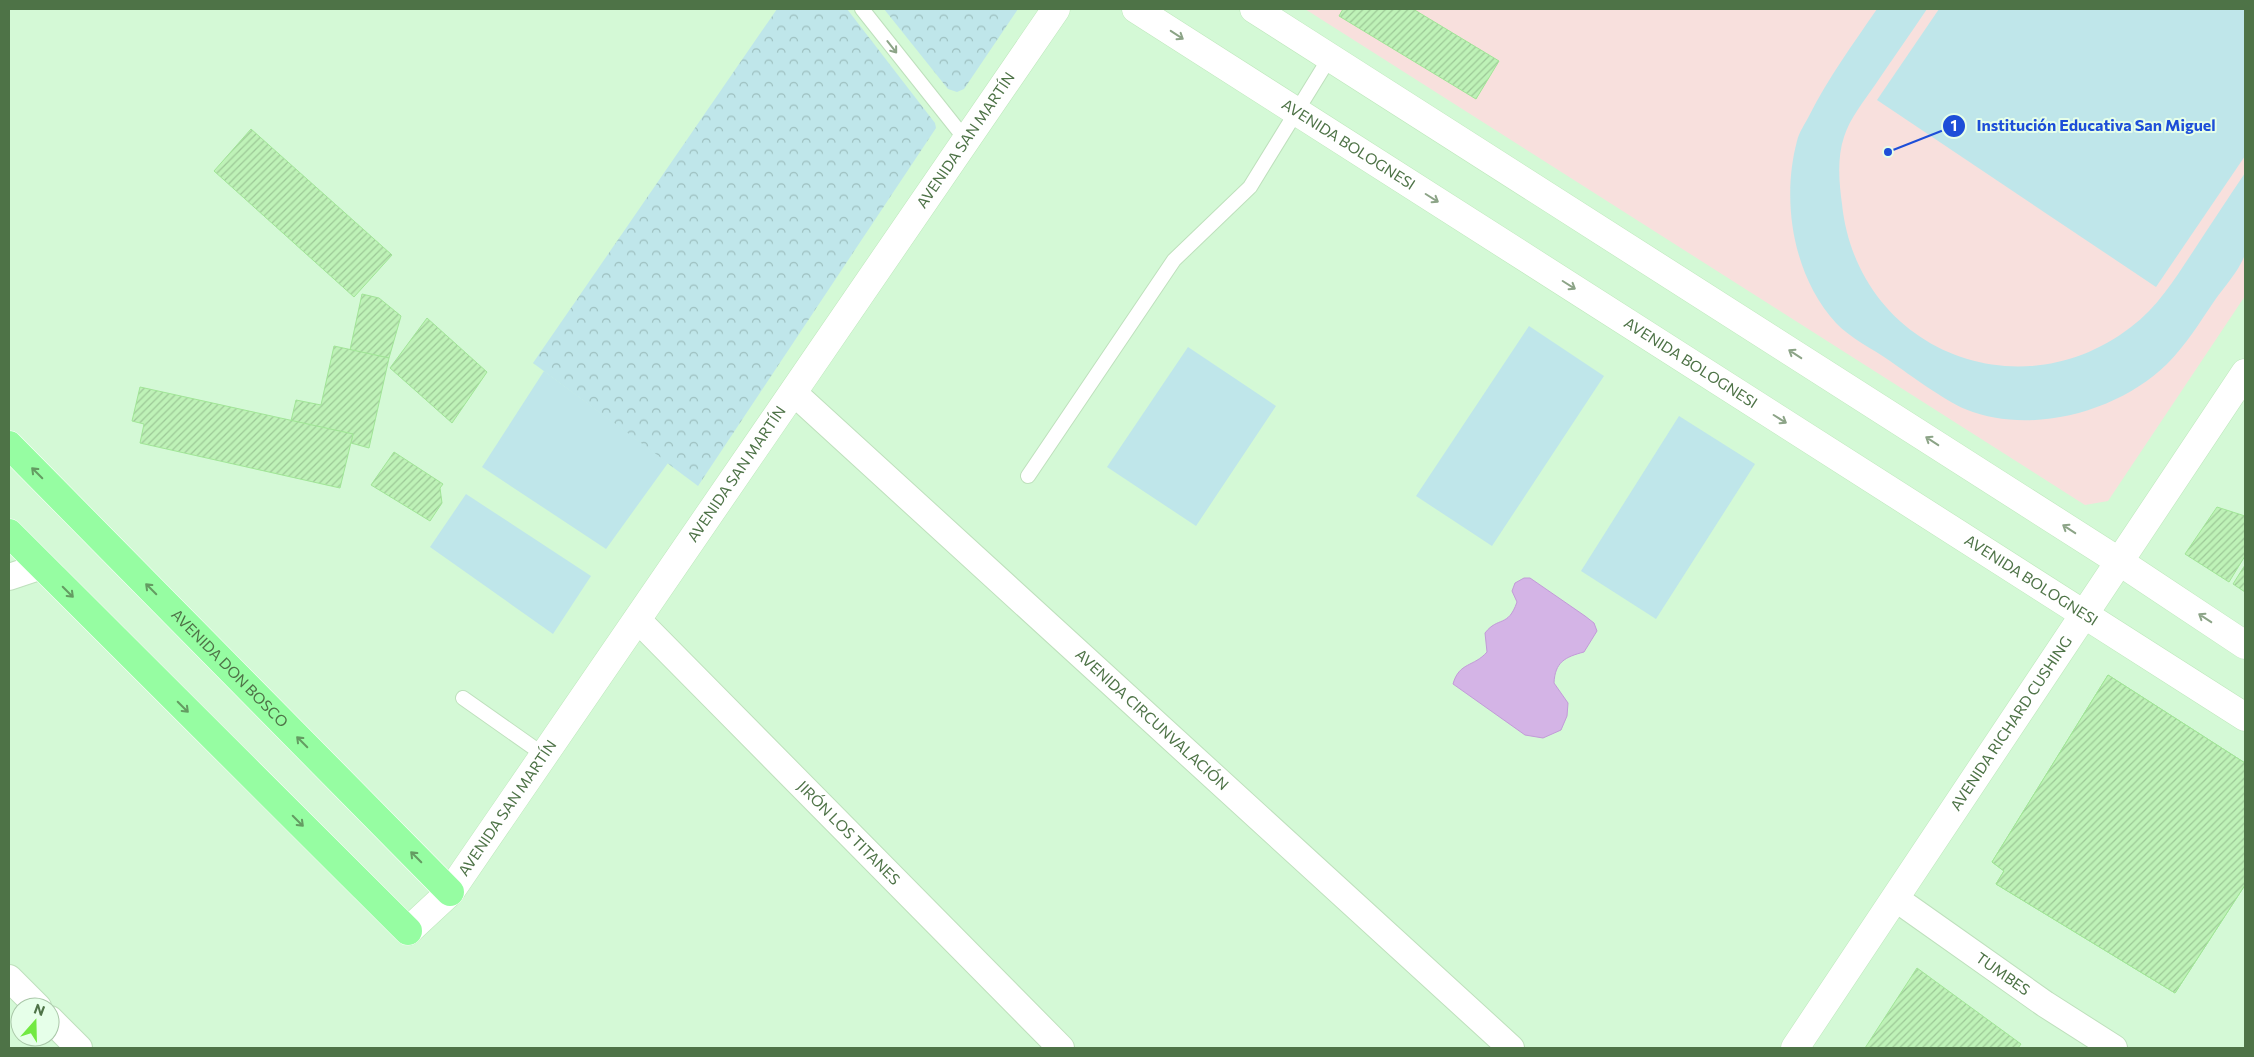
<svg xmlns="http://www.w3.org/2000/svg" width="2254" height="1057" viewBox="0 0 2254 1057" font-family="Commissioner,sans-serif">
<defs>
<pattern id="park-crowns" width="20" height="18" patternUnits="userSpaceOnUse" patternTransform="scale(1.25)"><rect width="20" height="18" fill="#bfe6ea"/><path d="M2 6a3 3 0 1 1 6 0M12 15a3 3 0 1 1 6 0" fill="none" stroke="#9dbfbf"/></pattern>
<pattern id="building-hatch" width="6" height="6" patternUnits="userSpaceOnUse" patternTransform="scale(1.25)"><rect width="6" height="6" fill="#bef2b7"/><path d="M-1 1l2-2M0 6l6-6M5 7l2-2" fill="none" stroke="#9dc897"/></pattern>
</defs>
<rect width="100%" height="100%" fill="#e0fce3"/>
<!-- residential -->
<path fill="#d4f9d6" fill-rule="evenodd" d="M 9,9 L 2245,9 L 2245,1048 L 9,1048 ZM 20,1007 L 50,1007 L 50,1037 L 20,1037 Z"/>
<!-- education -->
<path fill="#f8e0dd" d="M 1305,9 L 2245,9 L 2245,296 L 2108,501 L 2085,505 Z"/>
<!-- park -->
<g fill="url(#park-crowns)">
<path d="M 777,9 L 847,9 L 935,123 L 936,128 L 698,486 L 533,363 Z"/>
<path d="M 884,9 L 1018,9 L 964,89 L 957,92 L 948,89 Z"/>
</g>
<!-- garden -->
<g fill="#bfe6ea">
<path d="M 1877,9 L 1927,9 C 1910,34 1892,60 1875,85 C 1864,101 1850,118 1844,137 C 1837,157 1839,183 1842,204 C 1857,348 2017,415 2131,327 C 2158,307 2176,277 2194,250 C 2211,224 2228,198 2245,173 C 2245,188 2248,248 2244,257 C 2238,272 2224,287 2215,300 C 2200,322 2186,345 2167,364 C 2118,412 2030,436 1965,409 C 1944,400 1910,375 1890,361 C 1873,349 1850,338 1836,323 C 1793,276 1781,201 1797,141 C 1799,132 1805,124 1809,116 C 1828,78 1853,44 1877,9 Z"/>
<path d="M 1939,9 L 2245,9 L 2245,156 L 2156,287 L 1877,100 Z"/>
<path d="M 1529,326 L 1604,376 L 1492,546 L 1416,496 Z"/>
<path d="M 1188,347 L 1276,406 L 1196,526 L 1107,467 Z"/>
<path d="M 544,371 L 668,463 L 606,549 L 482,467 Z"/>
<path d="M 1679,416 L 1755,464 L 1656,619 L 1581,571 Z"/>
<path d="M 466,494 L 591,576 L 553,634 L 430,547 Z"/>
</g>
<!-- water -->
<path fill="#d4b4e6" stroke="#c29bd8" d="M 1524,578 L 1530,578 L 1585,616 L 1594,623 L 1597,631 L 1584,652 C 1565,657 1555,662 1554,683 L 1568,703 L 1567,716 L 1561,730 L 1543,738 L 1525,735 L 1453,684 C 1459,662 1474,667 1487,652 L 1485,633 C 1498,616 1508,628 1517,602 L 1512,591 L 1515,583 Z"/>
<!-- building -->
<g fill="url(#building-hatch)" stroke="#a1e597" fill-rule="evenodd">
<path d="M 1343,9 L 1413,9 L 1499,61 L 1476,99 L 1339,16 Z"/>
<path d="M 251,129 L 392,255 L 354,297 L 214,171 Z"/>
<path d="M 362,294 L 379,298 L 401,316 L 389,358 L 350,350 Z"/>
<path d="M 427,318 L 487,372 L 452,423 L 390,368 Z"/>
<path d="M 334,346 L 389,358 L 369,448 L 351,443 L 353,434 L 291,421 L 296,400 L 321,405 Z"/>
<path d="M 140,387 L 353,434 L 340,488 L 140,443 L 144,424 L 132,421 Z"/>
<path d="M 394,452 L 443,484 L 440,488 L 442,503 L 430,521 L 371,485 Z"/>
<path d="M 2217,507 L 2245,516 L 2245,556 L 2229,582 L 2185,554 Z"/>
<path d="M 2245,565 L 2245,592 L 2233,584 Z"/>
<path d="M 2108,675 L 2245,763 L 2245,885 L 2175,993 L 1996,884 L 2004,871 L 1992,862 ZM 2121,775 L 2192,820 L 2142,898 L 2071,853 Z"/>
<path d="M 2108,675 L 2245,763 L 2245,885 L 2175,993 L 1996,884 L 2004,871 L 1992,862 Z"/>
<path d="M 1917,968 L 2021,1044 L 2018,1048 L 1865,1048 Z"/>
</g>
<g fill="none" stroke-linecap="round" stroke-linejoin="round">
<!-- lane casing -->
<g stroke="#bee0bc" stroke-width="16">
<g id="lane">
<path d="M 862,9 L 966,140"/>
<path d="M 1028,476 L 1174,260 L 1250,187 L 1330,57"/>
<path d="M 463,698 L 544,755"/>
</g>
</g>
<!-- street casing -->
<g stroke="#bee0bc" stroke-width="28">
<g id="street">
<path id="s1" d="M 793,392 L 1511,1048"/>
<path d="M 9,577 L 42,566"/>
<path id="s2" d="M 637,619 L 1061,1048"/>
<path id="s3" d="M 1895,898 L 2045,1004 L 2114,1048"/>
<path d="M 9,978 L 38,1007"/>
<path d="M 50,1019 L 79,1048"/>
</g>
</g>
<!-- secondary casing -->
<g stroke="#bee8bc" stroke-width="29">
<g id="secondary">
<path id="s4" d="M 1136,9 L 2245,717"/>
<path d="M 1254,9 L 2120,562 L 2245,645"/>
<path id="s5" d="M 408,931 L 450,892 L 1056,9"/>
<path id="s6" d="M 1795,1048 L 2245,373"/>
</g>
</g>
<!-- primary casing -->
<g stroke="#fff" stroke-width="29">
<g id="primary">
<path id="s7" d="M 9,445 L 450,892"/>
<path d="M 9,533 L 408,931"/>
</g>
</g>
<!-- lane -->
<use href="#lane" stroke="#fff" stroke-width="14"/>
<!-- street -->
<use href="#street" stroke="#fff" stroke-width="26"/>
<!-- secondary -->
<use href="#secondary" stroke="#fff" stroke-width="28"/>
<!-- primary -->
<use href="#primary" stroke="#96fda2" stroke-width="28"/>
</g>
<!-- one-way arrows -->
<defs><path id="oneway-shaft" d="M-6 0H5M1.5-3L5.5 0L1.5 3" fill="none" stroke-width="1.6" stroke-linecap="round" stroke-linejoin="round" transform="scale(1.25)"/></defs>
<g stroke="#8ca487">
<use href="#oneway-shaft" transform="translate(1177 35) rotate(33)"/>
<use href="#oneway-shaft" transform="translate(892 47) rotate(52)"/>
<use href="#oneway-shaft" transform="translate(1432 198) rotate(32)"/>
<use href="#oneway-shaft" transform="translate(1569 285) rotate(32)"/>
<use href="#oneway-shaft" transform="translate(1795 354) rotate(-147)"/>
<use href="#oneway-shaft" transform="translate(1780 419) rotate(32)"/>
<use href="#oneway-shaft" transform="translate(1932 441) rotate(-147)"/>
<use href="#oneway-shaft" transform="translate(2069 529) rotate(-147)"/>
<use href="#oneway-shaft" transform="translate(2205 618) rotate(-147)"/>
</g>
<g stroke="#649c62">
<use href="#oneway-shaft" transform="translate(37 473) rotate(-135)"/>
<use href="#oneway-shaft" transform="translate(151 589) rotate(-135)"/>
<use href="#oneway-shaft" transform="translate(68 592) rotate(45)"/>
<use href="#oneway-shaft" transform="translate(183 707) rotate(45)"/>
<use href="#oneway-shaft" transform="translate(302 742) rotate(-135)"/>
<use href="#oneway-shaft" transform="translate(298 821) rotate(45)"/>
<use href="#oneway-shaft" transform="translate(416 857) rotate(-135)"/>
</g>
<g text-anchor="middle" stroke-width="4" stroke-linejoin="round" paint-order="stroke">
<!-- street labels -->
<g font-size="15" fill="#4e7347" stroke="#e6ffe9">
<text dy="5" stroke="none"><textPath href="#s5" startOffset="969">AVENIDA SAN MARTÍN</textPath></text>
<text dy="5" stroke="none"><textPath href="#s4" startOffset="252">AVENIDA BOLOGNESI</textPath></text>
<text dy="5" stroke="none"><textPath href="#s4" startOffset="658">AVENIDA BOLOGNESI</textPath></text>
<text dy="5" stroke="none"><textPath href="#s5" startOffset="564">AVENIDA SAN MARTÍN</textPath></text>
<text dy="5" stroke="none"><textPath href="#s4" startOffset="1062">AVENIDA BOLOGNESI</textPath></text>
<text dy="5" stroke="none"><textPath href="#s7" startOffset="314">AVENIDA DON BOSCO</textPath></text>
<text dy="5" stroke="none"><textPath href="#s1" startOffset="486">AVENIDA CIRCUNVALACIÓN</textPath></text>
<text dy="5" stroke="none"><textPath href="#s6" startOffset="390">AVENIDA RICHARD CUSHING</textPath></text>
<text dy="5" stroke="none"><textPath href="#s5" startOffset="159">AVENIDA SAN MARTÍN</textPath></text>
<text dy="5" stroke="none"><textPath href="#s2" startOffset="301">JIRÓN LOS TITANES</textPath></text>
<text dy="5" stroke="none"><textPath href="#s3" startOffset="132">TUMBES</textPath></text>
</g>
</g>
<!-- callouts -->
<path fill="none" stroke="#1d4ed8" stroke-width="2" d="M1888 152L1954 126"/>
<g fill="#1d4ed8" stroke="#e6ffe9" stroke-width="2">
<circle cx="1888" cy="152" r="5"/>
<circle cx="1954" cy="126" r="12"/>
</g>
<g font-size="15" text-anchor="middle" font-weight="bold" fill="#fff">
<text x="1954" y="131">1</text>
</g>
<g font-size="16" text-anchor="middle" font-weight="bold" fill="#1d4ed8" stroke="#e6ffe9" stroke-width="4" stroke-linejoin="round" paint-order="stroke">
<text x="2096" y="131">Institución Educativa San Miguel</text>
</g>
<!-- border -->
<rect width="2254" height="1057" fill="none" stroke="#4e7347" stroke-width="20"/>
<!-- north arrow -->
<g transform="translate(35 1022) rotate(20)"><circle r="24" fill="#e6ffe9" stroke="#a9c7a8"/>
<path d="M0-4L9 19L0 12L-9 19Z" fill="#72e942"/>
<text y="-8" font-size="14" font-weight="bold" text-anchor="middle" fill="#4e7347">N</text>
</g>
</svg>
